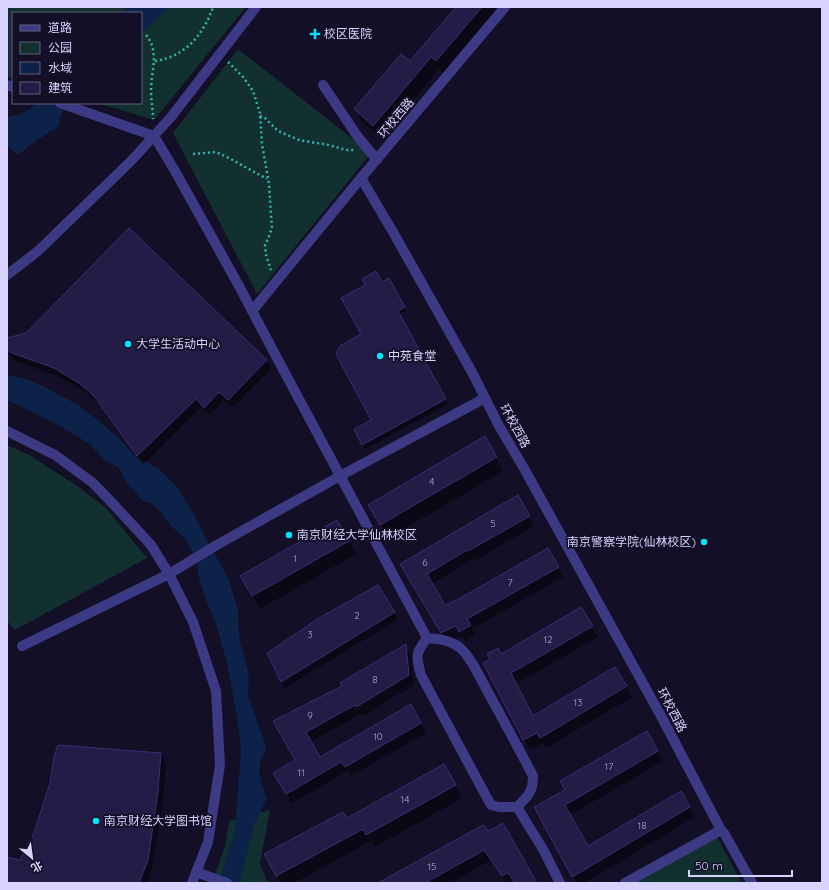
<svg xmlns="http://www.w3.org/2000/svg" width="829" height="890" viewBox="0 0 829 890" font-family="Quicksand,'Noto Sans SC',sans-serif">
<rect width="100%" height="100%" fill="#130f26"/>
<!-- green -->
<g fill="#12302f">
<path d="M 7,7 L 246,7 L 154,120 L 97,103 L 141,103 L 141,13 L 13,13 L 13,78 L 7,76 Z"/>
<path d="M 238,49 L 371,153 L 257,294 L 173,133 Z"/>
<path d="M 7,445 L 31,456 L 77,486 L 105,507 L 147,558 L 15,630 L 7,621 Z"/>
<path d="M 270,810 L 260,863 L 268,883 L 212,883 L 225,846 L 229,821 Z"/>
<path d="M 714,831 L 742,883 L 621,883 Z"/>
</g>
<!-- water -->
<g fill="#0c2248">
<path d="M 128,7 L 170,7 L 141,34 L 141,13 L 122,13 Z"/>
<path d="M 36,103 L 68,103 L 60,117 L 59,126 L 30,145 L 18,155 L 8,146 L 7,147 L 7,117 C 17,116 30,111 36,103 Z"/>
<path d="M 7,375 L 30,380 L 45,387 L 80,406 L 118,437 L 135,456 L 158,468 L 177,487 L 196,518 L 203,533 L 228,578 L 238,610 L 239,637 L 249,676 L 248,696 L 266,746 C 265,754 261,758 260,764 C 258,776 263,788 267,798 L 253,828 L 240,883 L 219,883 L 235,829 L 241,750 L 237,717 L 227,663 L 217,627 L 204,595 L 198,574 L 197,562 L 187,541 L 171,526 L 161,512 L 151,503 L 143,501 L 127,483 L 119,468 L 105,460 L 90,445 L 77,436 L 58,425 L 7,400 Z"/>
</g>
<!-- shadow -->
<g fill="#0007">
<path d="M 457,7 L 508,7 L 444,74 L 439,69 L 381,138 L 362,122 L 355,109 L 410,63 Z"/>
<path d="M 389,280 L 406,311 L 399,315 L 448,404 L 365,449 L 355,430 L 372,420 L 362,335 L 382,283 Z"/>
<path d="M 7,339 L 266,361 L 271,369 L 233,408 L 224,400 L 210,416 L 202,407 L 143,464 L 100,405 L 85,392 L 60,377 L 18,362 L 7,354 Z"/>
<path d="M 484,438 L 503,471 L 389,538 L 369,505 Z"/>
<path d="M 517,497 L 534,526 L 474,561 L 473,559 L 432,584 L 445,607 L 457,601 L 547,549 L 563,577 L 472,629 L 475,635 L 465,641 L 462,635 L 447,642 L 401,564 Z"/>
<path d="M 337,522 L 356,554 L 260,609 L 241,576 Z"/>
<path d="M 378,586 L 398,619 L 285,688 L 268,653 Z"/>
<path d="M 581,608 L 598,637 L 516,684 L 533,717 L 615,668 L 632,697 L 546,748 L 543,743 L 530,750 L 524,739 L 501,655 Z"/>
<path d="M 405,646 L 411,655 L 414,685 L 362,716 L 361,714 L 310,742 L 320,758 L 410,706 L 426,733 L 351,776 L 348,771 L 292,803 L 275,774 L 297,761 L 275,721 L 343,686 Z"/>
<path d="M 647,733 L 663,761 L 570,815 L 588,848 L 680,792 L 695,817 L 584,883 L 577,883 L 535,807 L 566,790 Z"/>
<path d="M 161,754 L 166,763 L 163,801 L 152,869 L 147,883 L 7,883 L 7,858 L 21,861 Z"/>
<path d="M 444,765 L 462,798 L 375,847 L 371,841 L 294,883 L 281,883 L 266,855 L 346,819 Z"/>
<path d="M 483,826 L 536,883 L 507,883 L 491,860 L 450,883 L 381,883 Z"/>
</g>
<!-- building -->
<g fill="#241b47" stroke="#3b2d73">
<path d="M 456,7 L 482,7 L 436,61 L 431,57 L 373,126 L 354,109 L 401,54 L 410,61 Z"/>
<path d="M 129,228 L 267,360 L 228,400 L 219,392 L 204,408 L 196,399 L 137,456 L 94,396 L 79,383 L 54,368 L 12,353 L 7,350 L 7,338 L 26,333 Z"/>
<path d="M 376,271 L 382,282 L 389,278 L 405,307 L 398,311 L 446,399 L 362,445 L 354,429 L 371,420 L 338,358 L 336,353 L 340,346 L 361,334 L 341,298 L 365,285 L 362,279 Z"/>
<path d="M 485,436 L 497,457 L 380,525 L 368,505 Z"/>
<path d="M 518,495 L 530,516 L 468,551 L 467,550 L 427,574 L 445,605 L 457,600 L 548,548 L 559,567 L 467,619 L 471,625 L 459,632 L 456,626 L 441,633 L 400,564 Z"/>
<path d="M 337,520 L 349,541 L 252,596 L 240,576 Z"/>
<path d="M 378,585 L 395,612 L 281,682 L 267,653 L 319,618 Z"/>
<path d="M 581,607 L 593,626 L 511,673 L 533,716 L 615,667 L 627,686 L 540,738 L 537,733 L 523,740 L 483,663 L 490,659 L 487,654 L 498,648 L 501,654 Z"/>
<path d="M 406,644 L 409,675 L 356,707 L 355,705 L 306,732 L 320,757 L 411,704 L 421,723 L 345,767 L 341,762 L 286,794 L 273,773 L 295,760 L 273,721 L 342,686 L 340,683 Z"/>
<path d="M 647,731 L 658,751 L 565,805 L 588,846 L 681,791 L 690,807 L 572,877 L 534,807 L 565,790 L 560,781 Z"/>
<path d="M 58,745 L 161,753 L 158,792 L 148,860 L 139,883 L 7,883 L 7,857 L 20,860 L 34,833 L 50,783 L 54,757 Z"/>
<path d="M 444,764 L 456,785 L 366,835 L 363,829 L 276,876 L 264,854 L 343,812 L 347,818 Z"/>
<path d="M 503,823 L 537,883 L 515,883 L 508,873 L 502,876 L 484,850 L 425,883 L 378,883 L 483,825 L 489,831 Z"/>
</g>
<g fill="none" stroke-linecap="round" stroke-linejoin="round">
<!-- path -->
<g stroke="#2fb8b0" stroke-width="2.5" stroke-dasharray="2 3" stroke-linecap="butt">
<path d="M 146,35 C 160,52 151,71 151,90 C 151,100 153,109 153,119"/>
<path d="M 155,61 C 185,57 204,34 213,7"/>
<path d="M 228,62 L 243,77 L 253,91 L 260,113 L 262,144 L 269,184 L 271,215 L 272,228 L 268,239 L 265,245 L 266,255 L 271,270"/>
<path d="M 260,116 L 265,118 L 278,131 L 299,140 L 316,143 L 325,144 L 346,150 L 354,150"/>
<path d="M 193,154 L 216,152 L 229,158 L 267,179"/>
</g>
<!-- street -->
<g stroke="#3d3a85" stroke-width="10">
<path d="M 505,7 L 361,178 L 393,232 L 473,374 L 498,424 L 526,472 L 661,716 L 721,830 L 724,833 L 752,883"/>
<path d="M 7,85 L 13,87"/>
<path d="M 323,85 L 358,137 L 377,160"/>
<path d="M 60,103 L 154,136 L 175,171 L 239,286 L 277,358 L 427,638 C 415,654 416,656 421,675 L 486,796 L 491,805 L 499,807 L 517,807 L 544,851 L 560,883"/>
<path d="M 7,275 L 38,251 L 132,160 L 171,117 L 256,7"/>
<path d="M 252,311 L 361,178"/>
<path d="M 7,431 L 55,455 L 93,483 L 116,507 L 151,545 L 169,574 L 193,622 L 216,691 L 220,765 L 208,842 L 192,883"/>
<path d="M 427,638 C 439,639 450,640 459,647 C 470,656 477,672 483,683 C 500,714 517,745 533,776 C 533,792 528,796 517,807"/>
<path d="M 22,646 L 169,574 L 215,546 L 340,476 L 485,398"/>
<path d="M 196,872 L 227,883"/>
<path d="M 625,883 L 721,830"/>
</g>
</g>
<!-- markers -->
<g fill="#00e5ff" stroke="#130f26" stroke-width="1.5">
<path d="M313 28h4v4h4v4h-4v4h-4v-4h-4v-4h4z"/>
<circle cx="128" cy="344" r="4"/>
<circle cx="380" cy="356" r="4"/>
<circle cx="289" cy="535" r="4"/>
<circle cx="704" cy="542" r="4"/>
<circle cx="96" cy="821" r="4"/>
</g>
<g text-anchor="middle" stroke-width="3.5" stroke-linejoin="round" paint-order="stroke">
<!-- number labels -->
<g font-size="10" fill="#aca6d1">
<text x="432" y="485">4</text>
<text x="493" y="527">5</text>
<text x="295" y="562">1</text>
<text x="425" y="566">6</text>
<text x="510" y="586">7</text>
<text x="357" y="619">2</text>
<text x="310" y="638">3</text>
<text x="548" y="643">12</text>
<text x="375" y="683">8</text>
<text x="578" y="706">13</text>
<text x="310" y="719">9</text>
<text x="378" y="740">10</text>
<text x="609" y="770">17</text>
<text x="301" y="776">11</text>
<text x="405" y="803">14</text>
<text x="642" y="829">18</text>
<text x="432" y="870">15</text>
</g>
<!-- poi labels -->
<g font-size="12" fill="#d9d4ff" stroke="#130f26" text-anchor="start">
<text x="324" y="38">校区医院</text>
<text x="136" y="348">大学生活动中心</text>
<text x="388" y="360">中苑食堂</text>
<text x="297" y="539">南京财经大学仙林校区</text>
<text x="696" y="546" text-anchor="end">南京警察学院(仙林校区)</text>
<text x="104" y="825">南京财经大学图书馆</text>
</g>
<!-- street labels -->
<g font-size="12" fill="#d9d4ff" stroke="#130f26">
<text transform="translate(396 118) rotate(-50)" y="4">环校西路</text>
<text transform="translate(515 426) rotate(61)" y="4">环校西路</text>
<text transform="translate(672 710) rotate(62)" y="4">环校西路</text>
</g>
</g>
<!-- border -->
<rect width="829" height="890" fill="none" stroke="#d9d4ff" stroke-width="16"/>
<!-- legend -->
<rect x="12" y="12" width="130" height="92" fill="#130f26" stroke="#625e7d"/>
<rect x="20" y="25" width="20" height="6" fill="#3d3a85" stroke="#625e7d"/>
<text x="48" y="32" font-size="12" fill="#d9d4ff">道路</text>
<rect x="20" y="42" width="20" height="12" fill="#12302f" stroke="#625e7d"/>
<text x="48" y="52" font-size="12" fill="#d9d4ff">公园</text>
<rect x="20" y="62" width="20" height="12" fill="#0c2248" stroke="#625e7d"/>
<text x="48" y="72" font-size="12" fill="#d9d4ff">水域</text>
<rect x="20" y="82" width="20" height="12" fill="#241b47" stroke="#625e7d"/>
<text x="48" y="92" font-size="12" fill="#d9d4ff">建筑</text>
<!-- north arrow -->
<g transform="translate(32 858) rotate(151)" stroke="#130f26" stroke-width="3" paint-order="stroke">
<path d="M0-3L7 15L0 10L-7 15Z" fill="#d9d4ff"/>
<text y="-6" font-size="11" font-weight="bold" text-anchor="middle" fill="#d9d4ff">北</text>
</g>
<!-- scale -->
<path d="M689 870v6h103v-6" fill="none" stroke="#d9d4ff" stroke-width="2"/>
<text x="695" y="870" font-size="12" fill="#d9d4ff" stroke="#130f26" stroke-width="3" paint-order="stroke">50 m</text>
</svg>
